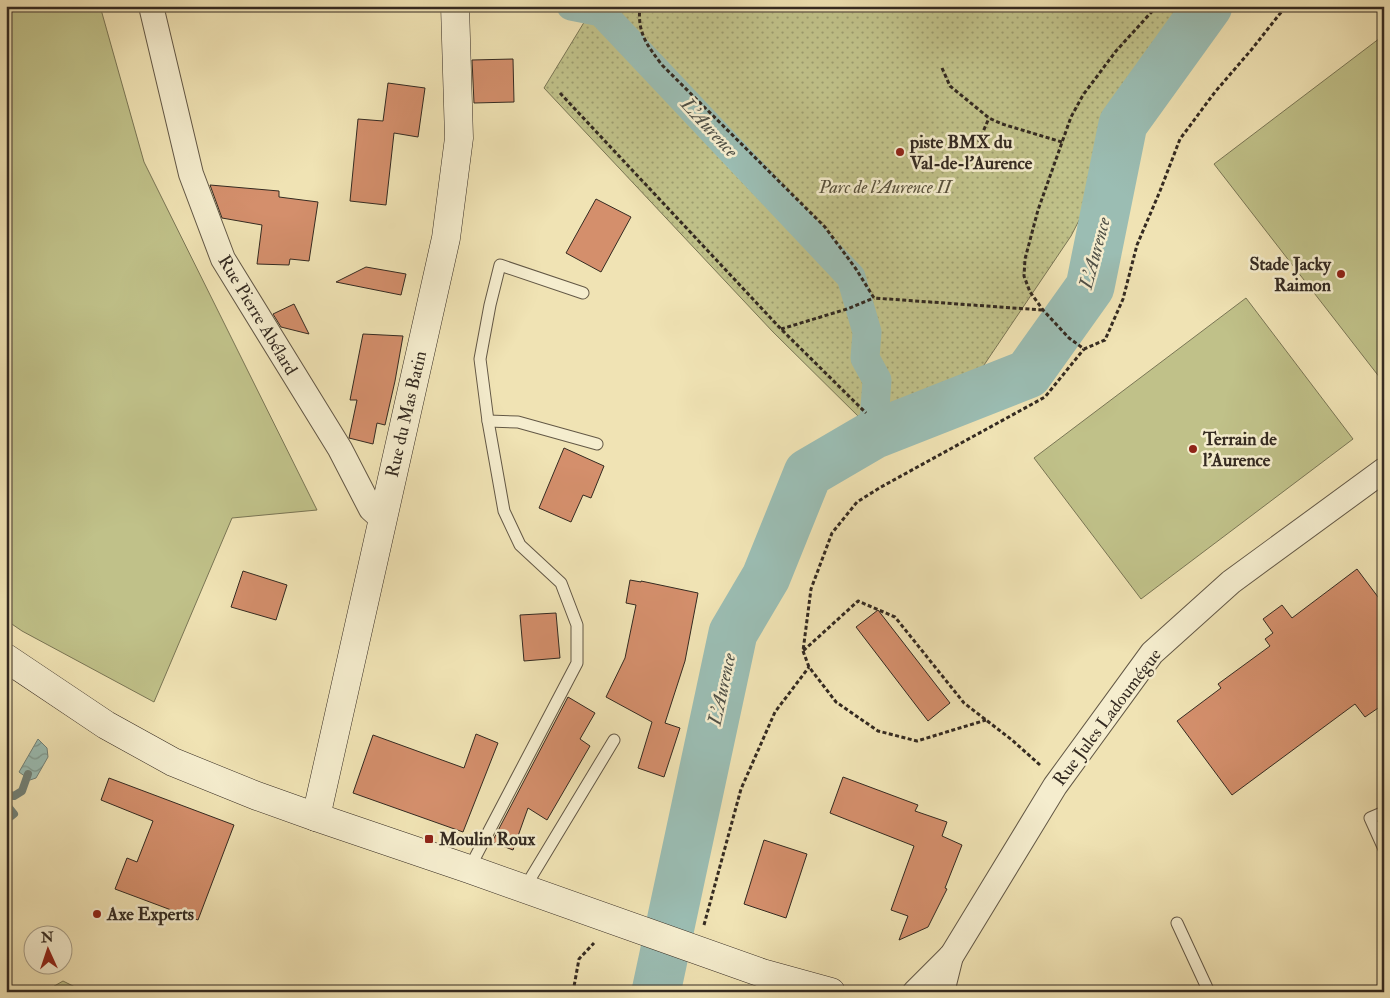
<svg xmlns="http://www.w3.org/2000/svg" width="1390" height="998" viewBox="0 0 1390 998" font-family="'IM FELL Double Pica',serif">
<defs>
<pattern id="park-dots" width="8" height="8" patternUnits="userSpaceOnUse" patternTransform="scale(1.25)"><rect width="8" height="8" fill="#c0c189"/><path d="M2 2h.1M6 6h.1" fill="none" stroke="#9d9d70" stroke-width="1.8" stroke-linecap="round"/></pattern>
<pattern id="water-waves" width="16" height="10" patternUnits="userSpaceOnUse" patternTransform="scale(1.25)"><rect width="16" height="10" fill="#9bbdb3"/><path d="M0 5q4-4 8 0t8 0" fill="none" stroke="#7f9a91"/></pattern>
</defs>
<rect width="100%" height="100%" fill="#f0e3b4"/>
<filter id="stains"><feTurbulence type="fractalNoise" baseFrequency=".004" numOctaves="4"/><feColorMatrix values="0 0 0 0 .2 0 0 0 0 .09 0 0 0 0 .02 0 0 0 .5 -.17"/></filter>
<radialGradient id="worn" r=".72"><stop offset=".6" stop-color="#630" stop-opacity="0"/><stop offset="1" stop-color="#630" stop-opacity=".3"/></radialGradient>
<!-- green -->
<g fill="#c0c189" stroke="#7a7655">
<path d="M 6,6 L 100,6 L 144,162 L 317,510 L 232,518 L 154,702 L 22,631 L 6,620 Z"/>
<path d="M 1384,35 L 1384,383 L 1214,164 Z"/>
<path d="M 1246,298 L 1353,439 L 1141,599 L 1034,458 Z"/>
<path d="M 63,981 L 85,992 L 86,992 L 44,992 Z"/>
</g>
<!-- park -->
<path fill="url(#park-dots)" stroke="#7a7655" d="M 594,6 L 1189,6 L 1071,236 L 982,368 L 864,422 L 773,332 L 544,88 Z"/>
<!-- water -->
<path fill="url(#water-waves)" stroke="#728279" d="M 38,739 L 47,748 L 48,757 L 36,778 L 30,780 L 19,772 Z"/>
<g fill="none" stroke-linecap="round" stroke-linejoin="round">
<!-- stream -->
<g stroke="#728279" stroke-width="8">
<path d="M 6,794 L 14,796 L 22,791 L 28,774"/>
<path d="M 6,804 L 14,814 L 9,818 L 6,818"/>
<path d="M 6,987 L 9,992"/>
</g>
<!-- canal -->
<path stroke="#9bbdb3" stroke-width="29" d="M 571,6 L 601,12 L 851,277 L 867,332 L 865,358 L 877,380 L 873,435"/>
<!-- river -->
<path stroke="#9bbdb3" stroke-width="49" d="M 656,992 L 733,633 L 766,577 L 808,473 L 873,435 L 1028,374 L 1090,287 L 1123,124 L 1208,6"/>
</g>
<!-- building -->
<g fill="#d48f6c" stroke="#342a21">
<path d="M 513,59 L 514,102 L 474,103 L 472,60 Z"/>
<path d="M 388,83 L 425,88 L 418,137 L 394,133 L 386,205 L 350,201 L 358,119 L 383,121 Z"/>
<path d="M 210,185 L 279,191 L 279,197 L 318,202 L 309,261 L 290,259 L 289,265 L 257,264 L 262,225 L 222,218 Z"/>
<path d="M 596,199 L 631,217 L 601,272 L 566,253 Z"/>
<path d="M 366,267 L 406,274 L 401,295 L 336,282 Z"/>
<path d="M 294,304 L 309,334 L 281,327 L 273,314 Z"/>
<path d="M 363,334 L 403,336 L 395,381 L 385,425 L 377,423 L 373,444 L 349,438 L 357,400 L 350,400 Z"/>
<path d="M 564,448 L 604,466 L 591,498 L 583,495 L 571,522 L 539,508 Z"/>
<path d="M 1357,569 L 1384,605 L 1384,704 L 1365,717 L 1355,704 L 1232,795 L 1177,721 L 1221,688 L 1218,684 L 1270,646 L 1265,639 L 1273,633 L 1263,619 L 1282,605 L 1292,618 Z"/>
<path d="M 243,571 L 287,585 L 276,620 L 231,607 Z"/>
<path d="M 630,580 L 641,582 L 641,581 L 698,593 L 685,661 L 665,723 L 680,728 L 664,777 L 638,768 L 652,722 L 606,697 L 625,658 L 636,605 L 626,603 Z"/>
<path d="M 878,610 L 950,703 L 928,721 L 856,627 Z"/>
<path d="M 556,613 L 560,658 L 524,661 L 520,615 Z"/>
<path d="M 568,697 L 595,713 L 580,739 L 590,746 L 547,820 L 528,808 L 513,850 L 492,842 Z"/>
<path d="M 476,734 L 498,743 L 463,832 L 353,793 L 373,735 L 464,768 Z"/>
<path d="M 843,777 L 918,805 L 915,811 L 947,822 L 942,836 L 962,845 L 945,888 L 947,889 L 928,927 L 899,940 L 908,916 L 891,910 L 914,846 L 830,813 Z"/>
<path d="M 109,778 L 234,825 L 198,920 L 115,889 L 127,858 L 137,862 L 153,821 L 101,800 Z"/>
<path d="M 764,840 L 807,854 L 786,918 L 744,904 Z"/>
</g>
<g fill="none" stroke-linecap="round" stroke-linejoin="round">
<!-- lane casing -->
<g stroke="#635846" stroke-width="13">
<g id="lane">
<path d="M 488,421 L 518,422 L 597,444"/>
<path d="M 1384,812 L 1370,818 L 1384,849"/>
<path d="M 469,869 L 577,663 L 577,625 L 561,583 L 520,545 L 504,511 L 488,421 L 480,359 L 490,305 L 500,265 L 583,293"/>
<path d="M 524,889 L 614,740"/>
<path d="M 1177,923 L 1209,992"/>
</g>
</g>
<!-- street casing -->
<g stroke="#635846" stroke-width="26">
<g id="street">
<path d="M 151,6 L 191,174 L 223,259 L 340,449 L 371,509 L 382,519"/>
<path d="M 915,992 L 952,955 L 1055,786 L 1152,653 L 1231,582 L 1384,470"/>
<path d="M 942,992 L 951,956"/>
</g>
</g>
<!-- secondary casing -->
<g stroke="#342a21" stroke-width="29">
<g id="secondary">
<path d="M 6,658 L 106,725 L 173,762 L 257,796 L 316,817 L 469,869 L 762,973 L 831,992"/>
<path d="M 316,817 L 446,238 L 459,138 L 455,6"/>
</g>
</g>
<!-- path -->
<g stroke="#342a21" stroke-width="3" stroke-dasharray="4 2.5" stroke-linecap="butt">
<path d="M 640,6 C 637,33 647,45 662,65 L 825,227 L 856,269 L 874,298 L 1042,310"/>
<path d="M 1157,6 L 1116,51 L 1083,95 L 1071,117 L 1038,210 L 1025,259 L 1024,276 L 1030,292 L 1043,310 L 1069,338 L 1084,349 L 1105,340 L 1123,299 L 1137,245 L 1160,191 L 1180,139 L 1215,92 L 1252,49 L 1286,6"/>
<path d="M 942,68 L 950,86 L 989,118 L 1002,124 L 1062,142"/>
<path d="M 560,93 L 781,329 L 866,413"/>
<path d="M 976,148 L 989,118"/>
<path d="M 781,329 L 847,309 L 874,298"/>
<path d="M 803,651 L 809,667 L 836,702 L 878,731 L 917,741 L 986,720"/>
<path d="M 1040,765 L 1012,740 L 964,703 L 895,617 L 858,601 L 803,651 L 811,589 L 832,533 L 857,502 L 881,487 L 1045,397 L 1084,349"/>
<path d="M 704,925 L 741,789 L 775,712 L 809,667"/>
<path d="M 573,992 L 579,959 L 594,943"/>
</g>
<!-- lane -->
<use href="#lane" stroke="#f5edce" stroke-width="11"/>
<!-- street -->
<use href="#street" stroke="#f5edce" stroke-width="24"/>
<!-- secondary -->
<use href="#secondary" stroke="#f5edce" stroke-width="28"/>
</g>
<!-- markers -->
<g fill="#8f2418" stroke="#f5edce" stroke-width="2">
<circle cx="900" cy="152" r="5"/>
<circle cx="1341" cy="274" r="5"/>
<circle cx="1193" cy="449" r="5"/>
<rect x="424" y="834" width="10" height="10" rx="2.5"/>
<circle cx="97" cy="914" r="5"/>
</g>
<g text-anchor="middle" stroke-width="5" stroke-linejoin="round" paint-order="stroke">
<!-- poi labels -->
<g font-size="18" font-weight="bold" fill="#342a21" stroke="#f5edce" text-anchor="start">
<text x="910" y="148">piste BMX du<tspan x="910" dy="21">Val-de-l'Aurence</tspan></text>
<text x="1331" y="270" text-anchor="end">Stade Jacky<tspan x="1331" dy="21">Raimon</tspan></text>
<text x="1203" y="445">Terrain de<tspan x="1203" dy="21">l'Aurence</tspan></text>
<text x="439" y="845">Moulin Roux</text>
<text x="107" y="920">Axe Experts</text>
</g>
<!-- park labels -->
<g font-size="18" font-style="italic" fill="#57503b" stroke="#f5edce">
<text x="885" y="193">Parc de l'Aurence II</text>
</g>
<!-- street labels -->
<g font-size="18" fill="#342a21" stroke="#f5edce">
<text transform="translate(258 315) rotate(59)" y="6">Rue Pierre Abélard</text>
<text transform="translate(406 414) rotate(-77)" y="6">Rue du Mas Batin</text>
<text transform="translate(1107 717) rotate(-53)" y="6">Rue Jules Ladoumégue</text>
</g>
<!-- water labels -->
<g font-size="19" font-style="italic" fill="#4e4f46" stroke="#f5edce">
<text transform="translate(710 127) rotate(47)" y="7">L'Aurence</text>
<text transform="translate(1094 253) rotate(-75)" y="7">L'Aurence</text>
<text transform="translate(721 689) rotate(-78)" y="7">L'Aurence</text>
</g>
</g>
<!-- margin -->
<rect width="1390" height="998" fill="none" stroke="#f0e3b4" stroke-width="25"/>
<rect x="8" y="8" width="1375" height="983" fill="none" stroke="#342a21" stroke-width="2.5"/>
<rect x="12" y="12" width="1365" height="973" fill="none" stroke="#342a21"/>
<!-- north arrow -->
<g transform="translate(48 950) rotate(357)"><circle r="24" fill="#f5edce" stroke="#a89f89"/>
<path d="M0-4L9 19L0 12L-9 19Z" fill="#8f2418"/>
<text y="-8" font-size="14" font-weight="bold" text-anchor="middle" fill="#342a21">N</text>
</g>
<rect width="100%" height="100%" filter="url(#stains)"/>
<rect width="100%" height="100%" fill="url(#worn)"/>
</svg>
